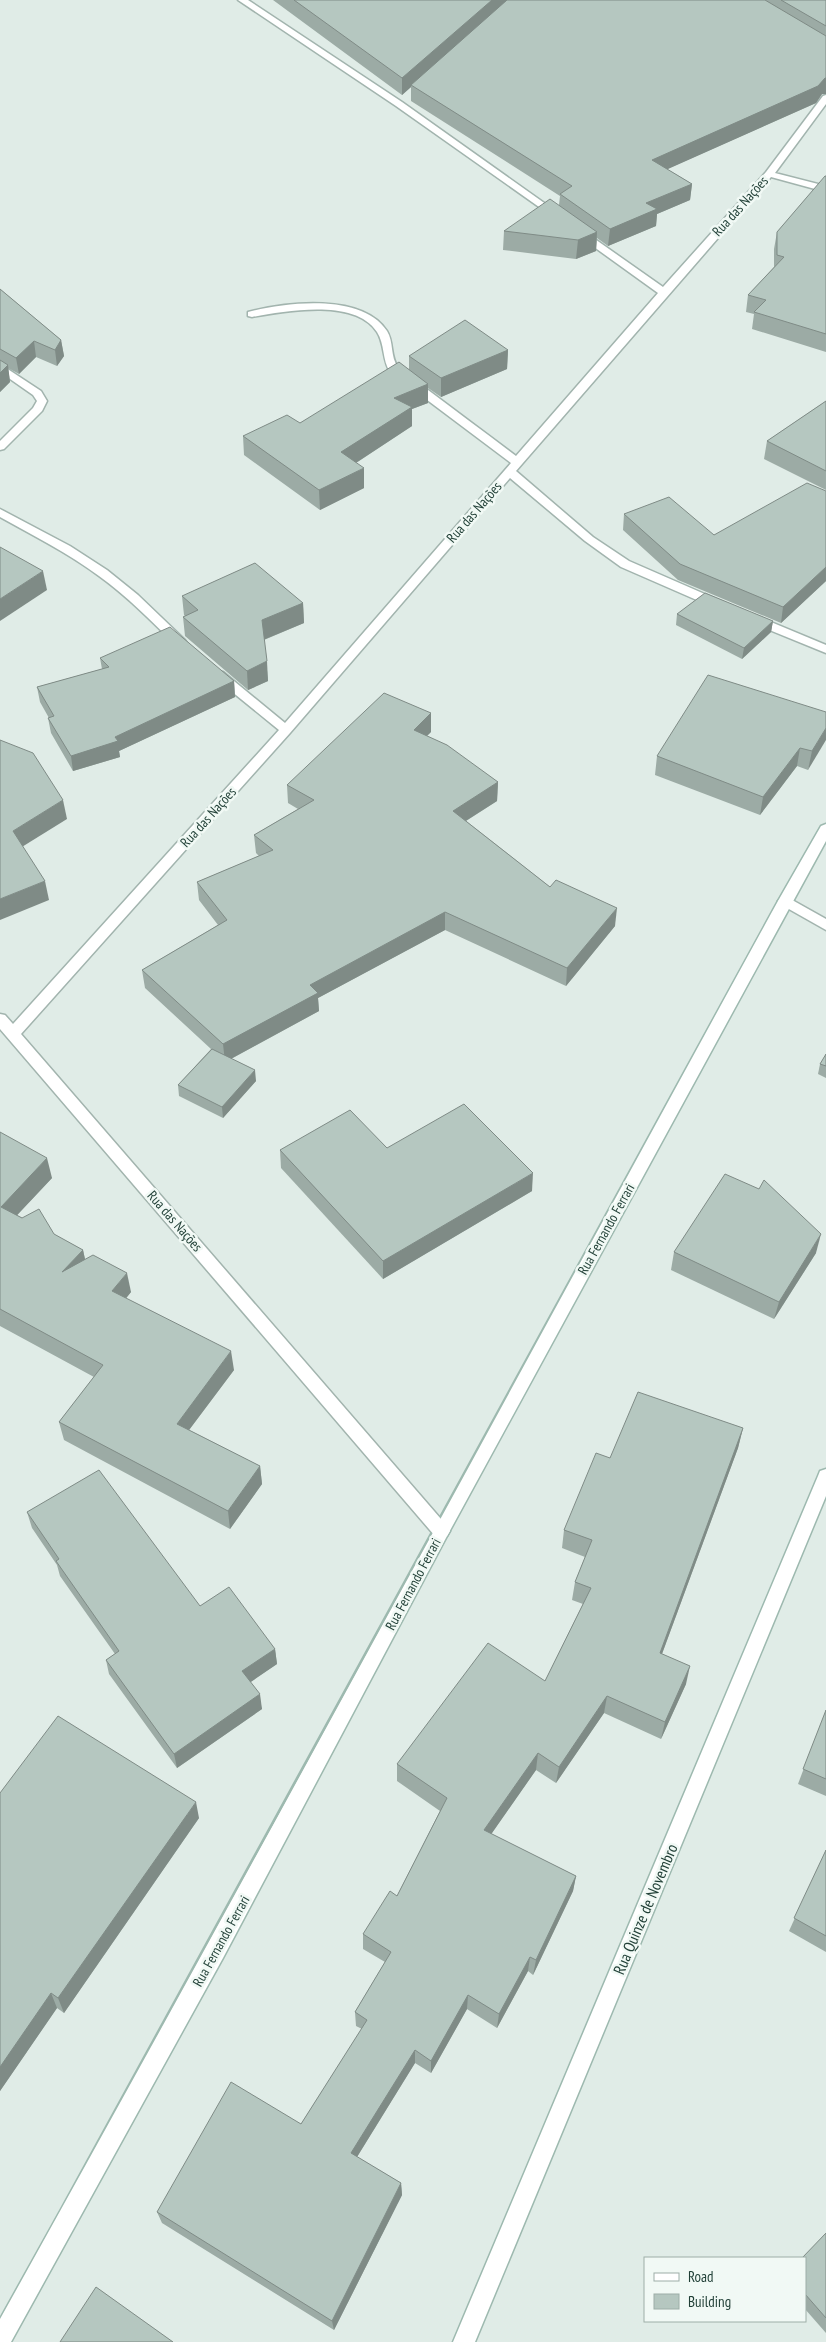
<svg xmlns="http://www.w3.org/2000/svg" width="826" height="2342" viewBox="0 0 826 2342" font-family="'PT Sans Narrow',sans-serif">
<rect width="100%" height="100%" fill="#e0ece7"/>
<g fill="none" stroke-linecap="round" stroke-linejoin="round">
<!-- minor casing -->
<g stroke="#a2b4ae" stroke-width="3">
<g id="minor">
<path d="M 238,0 L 248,0 L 402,102 L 564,217 L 559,220 L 556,219 L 396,106 Z"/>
<path d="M 826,95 L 826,104 L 775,173 L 826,186 L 826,192 L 771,177 L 516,471 L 593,537 L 629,561 L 723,602 L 725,605 L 723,608 L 715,608 L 621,567 L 585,541 L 510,478 L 290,733 L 21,1034 L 447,1526 L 450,1531 L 447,1536 L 441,1539 L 435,1536 L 0,1029 L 0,1014 L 5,1015 L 13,1024 L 279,730 L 215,678 L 213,675 L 215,672 L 223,672 L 285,723 L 511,463 L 390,372 C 382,360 385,344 377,332 C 355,298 286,311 252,317 L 248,316 L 248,312 C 287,302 362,293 387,331 C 394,342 390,357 398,367 C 405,376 419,384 428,390 C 457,412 487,434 516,456 L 658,293 L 576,234 L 576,230 L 582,230 L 663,287 L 766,172 L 823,96 Z"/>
<path d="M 0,364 L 41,391 L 47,401 L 42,411 L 4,449 L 0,450 L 0,441 L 33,408 L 37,401 L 33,395 L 0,372 Z"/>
<path d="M 0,509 L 70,546 L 107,570 L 138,595 L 185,640 L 187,643 L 185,646 L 177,646 C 152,622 127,596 99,576 C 68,553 34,536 0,517 Z"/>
<path d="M 754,615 L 826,645 L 826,653 L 750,622 L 748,619 Z"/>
<path d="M 785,896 L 826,919 L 826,930 L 780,904 L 778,901 Z"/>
</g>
</g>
<!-- secondary casing -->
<g stroke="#9db9af" stroke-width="3">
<g id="secondary">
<path d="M 826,824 L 826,841 L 447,1536 L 223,1958 L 11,2342 L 0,2342 L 0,2319 C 263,1848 519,1373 778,901 L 821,826 Z"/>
<path d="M 826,1469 L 826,1496 L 475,2342 L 453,2342 L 818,1476 L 820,1471 Z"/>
</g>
</g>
<!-- minor -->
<use href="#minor" fill="#fff" fill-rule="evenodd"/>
<!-- secondary -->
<use href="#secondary" fill="#fff" fill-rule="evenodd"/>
</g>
<!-- wall -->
<g fill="#9caba5">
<path d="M 273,0 L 826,0 L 826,94 L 822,94 L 816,103 L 667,169 L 692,184 L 690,200 L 657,214 L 656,226 L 608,246 L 597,238 L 596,251 L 576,259 L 503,250 L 504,231 L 559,205 L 560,196 L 411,101 L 411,87 L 402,95 Z"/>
<path d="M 826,176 L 826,352 L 752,329 L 754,314 L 746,312 L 748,295 L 774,267 L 774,249 L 777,232 Z"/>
<path d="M 0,289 L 61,340 L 64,356 L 57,366 L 36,357 L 19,374 L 8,368 L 10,382 L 0,392 Z"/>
<path d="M 508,350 L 507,369 L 441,397 L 428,388 L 428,403 L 412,409 L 412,426 L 356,463 L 364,488 L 320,510 L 244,455 L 243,436 L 300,423 L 409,369 L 409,356 Z"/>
<path d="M 826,401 L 826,490 L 764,459 L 767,441 Z"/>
<path d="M 826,491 L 826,581 L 781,623 L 678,580 L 623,530 L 624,514 L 714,535 Z"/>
<path d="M 182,596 L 303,603 L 304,623 L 264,640 L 268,681 L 248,690 L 185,636 L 183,617 L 185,616 L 184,615 Z"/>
<path d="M 677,614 L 773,621 L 771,632 L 742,659 L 676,625 Z"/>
<path d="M 100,658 L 234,681 L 235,697 L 119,751 L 120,757 L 73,771 L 51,733 L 48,718 L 49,718 L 40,702 L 37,687 L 102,669 Z"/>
<path d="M 826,712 L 808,770 L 797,766 L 760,815 L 655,775 L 657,756 Z"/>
<path d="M 431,732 L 427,736 L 498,782 L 497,801 L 466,821 L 550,887 L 615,926 L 566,986 L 445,930 L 318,998 L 319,1011 L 231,1059 L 256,1081 L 223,1118 L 179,1096 L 178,1085 L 211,1049 L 145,988 L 142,970 L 218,925 L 199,900 L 197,882 L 259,856 L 256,853 L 254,835 L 298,809 L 288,803 L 287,785 Z"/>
<path d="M 826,1054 L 826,1078 L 818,1074 L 820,1064 Z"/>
<path d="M 0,1132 L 52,1178 L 17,1215 L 83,1250 L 85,1259 L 131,1292 L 126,1298 L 234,1370 L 189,1430 L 260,1466 L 262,1484 L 230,1529 L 64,1440 L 59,1422 L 94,1377 L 0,1326 Z"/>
<path d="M 387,1148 L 532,1191 L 383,1279 L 281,1168 L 280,1150 Z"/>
<path d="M 674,1252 L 816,1253 L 774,1319 L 671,1270 Z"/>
<path d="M 743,1428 L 738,1448 L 662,1654 L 686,1684 L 661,1739 L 604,1713 L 556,1783 L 536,1770 L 491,1834 L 576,1876 L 573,1891 L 533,1975 L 528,1971 L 497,2028 L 467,2009 L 431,2073 L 415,2063 L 357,2157 L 401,2183 L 402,2195 L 334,2330 L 162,2223 L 157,2212 L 301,2124 L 362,2029 L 356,2026 L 355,2012 L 385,1962 L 363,1949 L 363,1934 L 397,1896 L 440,1811 L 397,1781 L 397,1764 L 545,1681 L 583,1604 L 572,1600 L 575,1582 L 585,1557 L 562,1548 L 564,1530 L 610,1458 Z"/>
<path d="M 27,1512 L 200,1606 L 275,1649 L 277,1664 L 250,1682 L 262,1709 L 177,1768 L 109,1674 L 106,1660 L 115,1654 L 60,1576 L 57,1565 L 32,1528 Z"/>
<path d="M 826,1710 L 826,1796 L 798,1784 Z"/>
<path d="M 0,1793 L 199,1818 L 64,2013 L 57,2008 L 0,2091 Z"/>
<path d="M 826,1850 L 826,1952 L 789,1931 Z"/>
<path d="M 826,2233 L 826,2333 L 805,2309 L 805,2258 Z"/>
</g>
<!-- shaded-wall -->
<g fill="#7f8b86">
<path d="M 492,0 L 510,0 L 411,85 L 411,87 L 402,95 L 402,78 Z"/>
<path d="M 825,78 L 826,78 L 826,94 L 822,94 L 816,103 L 650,177 L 652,160 Z"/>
<path d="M 692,184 L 690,200 L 657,214 L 656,226 L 608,246 L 610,229 L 646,203 Z"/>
<path d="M 597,232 L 596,251 L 576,259 L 578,240 Z"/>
<path d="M 61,340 L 64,356 L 57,366 L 55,350 Z"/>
<path d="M 34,341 L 36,357 L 19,374 L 16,358 Z"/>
<path d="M 508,350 L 507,369 L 441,397 L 441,378 Z"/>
<path d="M 8,365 L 10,382 L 0,392 L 0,373 Z"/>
<path d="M 428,384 L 428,403 L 412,409 L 412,426 L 342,472 L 341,452 L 394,398 Z"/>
<path d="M 364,468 L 364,488 L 320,510 L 319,490 Z"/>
<path d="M 826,567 L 826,581 L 781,623 L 783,607 Z"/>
<path d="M 43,571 L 47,590 L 0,621 L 0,599 Z"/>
<path d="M 303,603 L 304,623 L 263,640 L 262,620 Z"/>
<path d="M 773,621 L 771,632 L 742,659 L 744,648 Z"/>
<path d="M 267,661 L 268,681 L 248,690 L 247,671 Z"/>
<path d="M 234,681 L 235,697 L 119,751 L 120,757 L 73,771 L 71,756 L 115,737 Z"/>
<path d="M 431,713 L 431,732 L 414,748 L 414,730 Z"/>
<path d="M 826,728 L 826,740 L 808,770 L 812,751 Z"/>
<path d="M 800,748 L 797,766 L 760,815 L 763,797 Z"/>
<path d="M 498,782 L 497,801 L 453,829 L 453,811 Z"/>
<path d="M 63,800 L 67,819 L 17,850 L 13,831 Z"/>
<path d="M 45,881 L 49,900 L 0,920 L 0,899 Z"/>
<path d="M 617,908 L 615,926 L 566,986 L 567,968 Z"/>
<path d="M 445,912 L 445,930 L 318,998 L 319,1011 L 225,1062 L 223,1044 L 310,985 Z"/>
<path d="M 255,1070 L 256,1081 L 223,1118 L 222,1107 Z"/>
<path d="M 47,1158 L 52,1178 L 6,1227 L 1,1207 Z"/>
<path d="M 533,1173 L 532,1191 L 383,1279 L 383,1261 Z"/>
<path d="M 821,1234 L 816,1253 L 774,1319 L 779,1302 Z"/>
<path d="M 83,1250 L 87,1269 L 62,1272 Z"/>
<path d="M 127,1273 L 131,1292 L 116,1311 L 112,1291 Z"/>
<path d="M 231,1351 L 234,1370 L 180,1442 L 177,1424 Z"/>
<path d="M 743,1428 L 738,1448 L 656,1670 L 660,1653 Z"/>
<path d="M 260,1466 L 262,1484 L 230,1529 L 228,1511 Z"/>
<path d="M 275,1649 L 277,1664 L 245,1686 L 242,1671 Z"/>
<path d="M 690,1666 L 686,1684 L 661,1739 L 665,1722 Z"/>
<path d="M 260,1694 L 262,1709 L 177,1768 L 174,1754 Z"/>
<path d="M 607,1696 L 604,1713 L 556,1783 L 559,1767 Z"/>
<path d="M 538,1753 L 536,1770 L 483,1846 L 484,1830 Z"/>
<path d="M 196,1802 L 199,1818 L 64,2013 L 58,1998 Z"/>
<path d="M 576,1876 L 573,1891 L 533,1975 L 536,1960 Z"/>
<path d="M 530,1957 L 528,1971 L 497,2028 L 499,2014 Z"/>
<path d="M 51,1993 L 57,2008 L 0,2091 L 0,2067 Z"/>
<path d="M 468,1995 L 467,2009 L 431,2073 L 431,2061 Z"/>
<path d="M 415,2050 L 415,2063 L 352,2165 L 351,2153 Z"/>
<path d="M 401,2183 L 402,2195 L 334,2330 L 332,2321 Z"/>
</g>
<!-- building -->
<g fill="#b5c7c0" stroke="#7f8b86">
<path d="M 294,0 L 492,0 L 402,78 Z"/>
<path d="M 507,0 L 765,0 L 826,36 L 826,78 L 825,78 L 818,86 L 652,160 L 692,184 L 646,203 L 657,209 L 610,229 L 560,194 L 572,186 L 411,85 Z"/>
<path d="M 781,0 L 826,0 L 826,26 Z"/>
<path d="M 825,176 L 826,176 L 826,334 L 754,312 L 766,300 L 748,295 L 784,257 L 777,255 L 777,232 Z"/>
<path d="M 550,199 L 597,232 L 578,240 L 504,231 Z"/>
<path d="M 0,289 L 61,340 L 55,350 L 34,341 L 16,358 L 0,349 Z"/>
<path d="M 465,320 L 508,350 L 441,378 L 409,356 Z"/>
<path d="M 0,360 L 8,365 L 0,373 Z"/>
<path d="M 399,362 L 428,384 L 394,398 L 412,407 L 341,452 L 364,468 L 319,490 L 243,436 L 287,415 L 300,423 Z"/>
<path d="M 826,401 L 826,471 L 767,441 Z"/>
<path d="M 807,483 L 826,491 L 826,567 L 783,607 L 680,564 L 624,514 L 669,497 L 714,535 Z"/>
<path d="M 0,547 L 43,571 L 0,599 Z"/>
<path d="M 255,563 L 303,603 L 262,620 L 267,661 L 247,671 L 183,617 L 198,610 L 182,596 Z"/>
<path d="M 705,593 L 773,621 L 744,648 L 677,614 Z"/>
<path d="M 170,627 L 234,681 L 115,737 L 118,741 L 71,756 L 48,718 L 54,716 L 37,687 L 109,667 L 100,658 Z"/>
<path d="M 708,675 L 826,712 L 826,728 L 812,751 L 800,748 L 763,797 L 657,756 Z"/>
<path d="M 384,693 L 431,713 L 414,730 L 447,745 L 498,782 L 453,811 L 550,887 L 556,880 L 617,908 L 567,968 L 445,912 L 310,985 L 318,993 L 223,1044 L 142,970 L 227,920 L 197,882 L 273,850 L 254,835 L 314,800 L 287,785 Z"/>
<path d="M 0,740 L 33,753 L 63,800 L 13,831 L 45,881 L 0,899 Z"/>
<path d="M 212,1049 L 255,1070 L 222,1107 L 178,1085 Z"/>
<path d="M 826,1054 L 826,1066 L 820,1064 Z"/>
<path d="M 464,1104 L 533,1173 L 383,1261 L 280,1150 L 350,1110 L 387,1148 Z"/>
<path d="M 0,1132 L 47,1158 L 1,1207 L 22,1218 L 39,1209 L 54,1234 L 83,1250 L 62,1272 L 93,1255 L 127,1273 L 112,1291 L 231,1351 L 177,1424 L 260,1466 L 228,1511 L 59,1422 L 103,1365 L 0,1309 Z"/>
<path d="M 725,1174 L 759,1189 L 764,1180 L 821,1234 L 779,1302 L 674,1252 Z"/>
<path d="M 638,1392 L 743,1428 L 660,1653 L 690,1666 L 665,1722 L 607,1696 L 559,1767 L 538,1753 L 484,1830 L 576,1876 L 536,1960 L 530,1957 L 499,2014 L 468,1995 L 431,2061 L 415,2050 L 351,2153 L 401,2183 L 332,2321 L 157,2212 L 231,2082 L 301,2124 L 367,2020 L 355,2012 L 391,1952 L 363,1934 L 390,1891 L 397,1896 L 447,1798 L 397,1764 L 488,1643 L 545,1681 L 591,1588 L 575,1582 L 592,1540 L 564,1530 L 596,1453 L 610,1458 Z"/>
<path d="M 99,1470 L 200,1606 L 229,1587 L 275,1649 L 242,1671 L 260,1694 L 174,1754 L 106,1660 L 119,1651 L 56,1561 L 59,1559 L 27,1512 Z"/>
<path d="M 826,1710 L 826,1779 L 803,1769 Z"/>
<path d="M 58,1716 L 196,1802 L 58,1998 L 51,1993 L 0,2067 L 0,1793 Z"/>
<path d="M 826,1850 L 826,1936 L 794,1918 Z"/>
<path d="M 826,2233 L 826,2318 L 805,2294 L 805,2258 L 802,2258 Z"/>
<path d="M 96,2287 L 173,2342 L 60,2342 Z"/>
</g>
<g text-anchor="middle" stroke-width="5" stroke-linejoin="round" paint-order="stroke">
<!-- street labels -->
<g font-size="14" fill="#1f3e35" stroke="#f1f9f5">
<text transform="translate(740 206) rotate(-48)" y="5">Rua das Nações</text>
<text transform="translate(474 512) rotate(-49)" y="5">Rua das Nações</text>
<text transform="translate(208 817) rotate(-48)" y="5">Rua das Nações</text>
<text transform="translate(175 1221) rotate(49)" y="5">Rua das Nações</text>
<text transform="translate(606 1229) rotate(-61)" y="5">Rua Fernando Ferrari</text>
<text transform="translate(413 1584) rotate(-62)" y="5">Rua Fernando Ferrari</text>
<text transform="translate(221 1941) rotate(-61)" y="5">Rua Fernando Ferrari</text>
</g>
<!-- near-street labels -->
<g font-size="16" fill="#1f3e35" stroke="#f1f9f5">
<text transform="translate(645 1909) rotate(-67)" y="6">Rua Quinze de Novembro</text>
</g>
</g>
<!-- legend -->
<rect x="644" y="2257" width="162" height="65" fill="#f1f9f5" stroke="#9daea8"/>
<rect x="654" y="2273" width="25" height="8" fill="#ffffff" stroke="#9daea8"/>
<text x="688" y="2282" font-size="15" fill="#1f3e35">Road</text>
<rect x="654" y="2294" width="25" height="15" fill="#b5c7c0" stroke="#9daea8"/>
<text x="688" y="2307" font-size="15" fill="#1f3e35">Building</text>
</svg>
